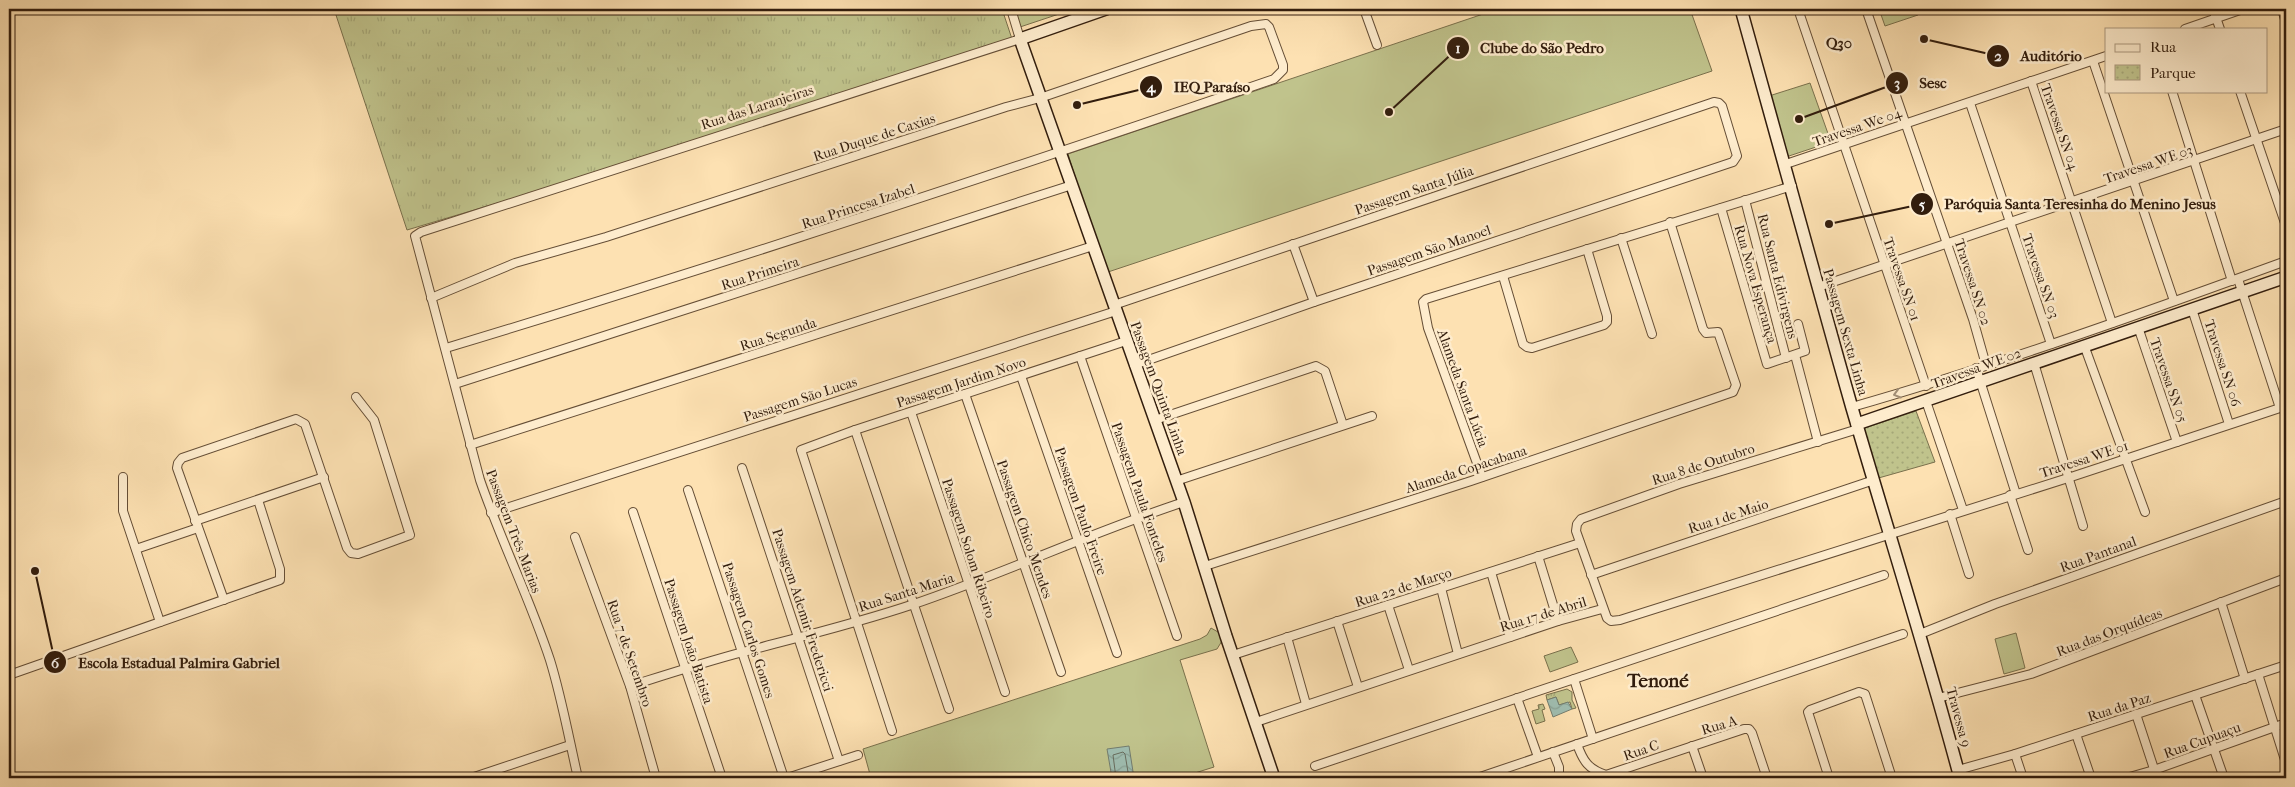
<svg xmlns="http://www.w3.org/2000/svg" width="2295" height="787" viewBox="0 0 2295 787" font-family="'IM FELL French Canon',serif">
<defs>
<pattern id="grass-tufts" width="24" height="20" patternUnits="userSpaceOnUse" patternTransform="scale(1.25)"><rect width="24" height="20" fill="#c0c38c"/><path d="M3 7l-1-3M5 7V3M7 7l1-3M15 17l-1-3M17 17v-4M19 17l1-3" fill="none" stroke="#a5a778"/></pattern>
<pattern id="park-dots" width="8" height="8" patternUnits="userSpaceOnUse" patternTransform="scale(1.25)"><rect width="8" height="8" fill="#c0c38c"/><path d="M2 2h.1M6 6h.1" fill="none" stroke="#a5a778" stroke-width="1.8" stroke-linecap="round"/></pattern>
<pattern id="water-waves" width="16" height="10" patternUnits="userSpaceOnUse" patternTransform="scale(1.25)"><rect width="16" height="10" fill="#9fbdb0"/><path d="M0 5q4-4 8 0t8 0" fill="none" stroke="#89a296"/></pattern>
</defs>
<rect width="100%" height="100%" fill="#fde1b2"/>
<filter id="stains"><feTurbulence type="fractalNoise" baseFrequency=".004" numOctaves="4"/><feColorMatrix values="0 0 0 0 .2 0 0 0 0 .09 0 0 0 0 .02 0 0 0 .5 -.17"/></filter>
<radialGradient id="worn" r=".72"><stop offset=".6" stop-color="#630" stop-opacity="0"/><stop offset="1" stop-color="#630" stop-opacity=".3"/></radialGradient>
<!-- grass -->
<g fill="url(#grass-tufts)" stroke="#79704c">
<path d="M 334,9 L 1002,9 L 1013,42 L 595,174 L 407,230 Z"/>
<path d="M 1567,689 L 1572,692 L 1572,700 L 1576,708 L 1572,709 L 1570,702 L 1559,705 L 1556,697 L 1547,700 L 1546,695 Z"/>
<path d="M 1543,704 L 1545,709 L 1542,710 L 1545,721 L 1536,724 L 1532,711 L 1539,709 L 1538,705 Z"/>
</g>
<!-- park -->
<path fill="url(#park-dots)" stroke="#79704c" d="M 1916,411 L 1935,462 L 1875,479 L 1859,430 Z"/>
<!-- pitch -->
<g fill="#c0c38c" stroke="#79704c">
<path d="M 1014,9 L 1074,9 L 1020,27 Z"/>
<path d="M 1498,9 L 1690,9 L 1712,71 L 1105,273 L 1068,154 Z"/>
<path d="M 1879,9 L 1916,9 L 1918,15 L 1885,26 Z"/>
<path d="M 1810,83 L 1831,142 L 1786,157 L 1769,96 Z"/>
<path d="M 1211,628 L 1225,636 L 1217,649 L 1180,660 L 1214,767 L 1179,778 L 871,778 L 863,749 L 1200,639 L 1207,635 Z"/>
<path d="M 2016,633 L 2025,668 L 2004,674 L 1995,639 Z"/>
<path d="M 1571,647 L 1578,662 L 1550,672 L 1544,656 Z"/>
</g>
<!-- water -->
<g fill="url(#water-waves)" stroke="#737d6f">
<path d="M 1556,697 L 1559,705 L 1568,702 L 1572,709 L 1553,717 L 1547,700 Z"/>
<path d="M 1129,746 L 1134,778 L 1112,778 L 1107,749 Z"/>
</g>
<g fill="none" stroke-linecap="round" stroke-linejoin="round">
<!-- shore -->
<path stroke="#686d5e" stroke-width="1" d="M 1116,778 L 1113,755 L 1123,752 L 1125,754 L 1129,778"/>
<!-- street casing -->
<g stroke="#654e36" stroke-width="10">
<g id="street">
<path d="M 1364,9 L 1377,45"/>
<path d="M 1798,9 L 1926,386"/>
<path d="M 1866,9 L 1973,319 L 1986,365"/>
<path d="M 2213,9 L 2220,29"/>
<path d="M 2282,9 L 2286,23"/>
<path d="M 2185,29 L 2243,9"/>
<path d="M 2093,61 L 2174,301"/>
<path d="M 2031,81 L 2112,323"/>
<path d="M 2172,91 L 2232,281"/>
<path d="M 2240,91 L 2286,226"/>
<path d="M 1970,103 L 2051,344"/>
<path d="M 1786,164 L 2106,56"/>
<path d="M 1745,200 L 1786,358"/>
<path d="M 1721,208 L 1767,364 L 1805,351 L 1798,324"/>
<path d="M 1621,238 L 1652,334"/>
<path d="M 1293,244 L 1314,302"/>
<path d="M 1503,276 L 1523,344 L 1527,347 L 1532,348 L 1604,325 L 1607,322 L 1607,316 L 1587,249"/>
<path d="M 2238,279 L 2280,408"/>
<path d="M 1818,287 L 2286,129"/>
<path d="M 431,298 L 515,263 L 606,237 L 1006,107 L 1040,98 L 1251,26 L 1266,24 L 1269,27 L 1283,65 L 1283,70 L 1274,79 C 1000,173 724,264 446,348"/>
<path d="M 1114,305 L 1714,102 L 1719,103 L 1722,106 L 1737,156 L 1733,162 L 1314,302 L 1134,365"/>
<path d="M 2192,309 L 2229,424"/>
<path d="M 2138,327 L 2177,442"/>
<path d="M 2084,345 L 2145,512"/>
<path d="M 1795,355 L 1818,442"/>
<path d="M 1080,356 L 1177,636"/>
<path d="M 2034,363 L 2083,526"/>
<path d="M 1976,368 L 2016,494"/>
<path d="M 1021,376 L 1117,653"/>
<path d="M 455,384 L 1072,185"/>
<path d="M 965,394 L 1061,672"/>
<path d="M 1926,401 L 1963,510"/>
<path d="M 1852,407 C 1998,365 2143,313 2286,261"/>
<path d="M 911,412 L 1005,692"/>
<path d="M 1155,420 L 1316,366 L 1325,371 L 1343,425"/>
<path d="M 1858,429 L 1679,484 L 1581,519 L 1577,524 L 1576,531 L 1607,618 L 1611,621 L 1620,620 L 2068,478 L 2286,406"/>
<path d="M 855,430 L 949,709"/>
<path d="M 470,445 L 1093,246"/>
<path d="M 742,468 L 839,761"/>
<path d="M 123,477 L 123,511 L 160,622"/>
<path d="M 1482,477 L 1428,328 L 1423,302 L 1426,299 L 1792,186"/>
<path d="M 1176,481 L 1372,416"/>
<path d="M 688,490 L 784,778"/>
<path d="M 2010,495 L 2028,550"/>
<path d="M 633,512 L 722,778"/>
<path d="M 491,513 L 1116,311"/>
<path d="M 1950,514 L 1969,574"/>
<path d="M 195,521 L 324,477"/>
<path d="M 575,537 L 630,686 L 656,778"/>
<path d="M 136,549 L 198,528"/>
<path d="M 1538,556 L 1558,621"/>
<path d="M 1205,566 L 1471,481 L 1733,392 L 1736,385 L 1718,332 L 1706,333 L 1703,329 L 1670,222"/>
<path d="M 1491,572 L 1510,637"/>
<path d="M 1591,575 L 1874,480"/>
<path d="M 1441,588 L 1458,654"/>
<path d="M 224,600 L 177,468 L 178,463 L 182,458 L 296,419 L 305,424 L 347,548 L 351,553 L 358,554 L 410,535 L 374,420 L 356,397"/>
<path d="M 2221,602 L 2245,679"/>
<path d="M 1388,605 L 1409,670"/>
<path d="M 1337,621 L 1358,687"/>
<path d="M 1920,634 L 1995,604 L 2286,501"/>
<path d="M 1287,637 L 1306,704"/>
<path d="M 1233,655 L 1580,543"/>
<path d="M 2258,674 L 2286,763"/>
<path d="M 9,675 L 280,580 L 280,569 L 258,500"/>
<path d="M 1574,679 L 1593,739"/>
<path d="M 630,686 C 668,674 705,662 743,652 C 800,637 858,623 914,604 C 1005,573 1092,532 1184,502"/>
<path d="M 2195,695 L 2224,778"/>
<path d="M 1517,698 L 1538,757"/>
<path d="M 1938,698 L 2031,674 L 2286,578"/>
<path d="M 2136,714 L 2157,778"/>
<path d="M 1256,722 L 1558,621 L 1602,609"/>
<path d="M 892,731 L 801,450 L 855,430 L 1126,341"/>
<path d="M 2076,734 L 2091,778"/>
<path d="M 1577,744 C 1583,761 1588,769 1606,775"/>
<path d="M 1692,746 L 1703,778"/>
<path d="M 1553,752 L 1559,767 L 1559,778"/>
<path d="M 2015,754 L 2023,778"/>
<path d="M 1315,766 L 1884,575"/>
<path d="M 1958,770 L 2015,754 L 2286,665"/>
<path d="M 471,778 L 570,745"/>
<path d="M 578,778 C 569,739 562,699 550,660 C 530,599 501,541 480,480 L 415,236 L 421,232 L 1020,39 L 1011,9"/>
<path d="M 787,778 L 858,755"/>
<path d="M 1477,778 L 1903,634"/>
<path d="M 1597,778 L 1744,729 L 1749,729 L 1752,733 L 1767,778"/>
<path d="M 1829,778 L 1808,712 L 1810,710 L 1859,692 L 1865,694 L 1892,778"/>
<path d="M 2126,778 L 2154,770 L 2286,723"/>
</g>
</g>
<!-- secondary casing -->
<g stroke="#321d0d" stroke-width="14">
<g id="secondary">
<path d="M 1106,9 L 1020,39 L 1184,502 L 1226,636 L 1274,778"/>
<path d="M 1741,9 C 1779,141 1814,275 1852,408 C 1888,531 1927,654 1960,778"/>
<path d="M 1857,424 L 2286,277"/>
</g>
</g>
<!-- street -->
<use href="#street" stroke="#feeccd" stroke-width="8"/>
<!-- secondary -->
<use href="#secondary" stroke="#feeccd" stroke-width="11"/>
</g>
<!-- one-way arrows -->
<defs><path id="oneway-chevron" d="M-2-3.5L2.5 0L-2 3.5" fill="none" stroke-width="1.6" stroke-linecap="round" stroke-linejoin="round" transform="scale(1.25)"/></defs>
<use stroke="#a28f77" href="#oneway-chevron" transform="translate(1897 394) rotate(164)"/>
<g text-anchor="middle" stroke-width="5" stroke-linejoin="round" paint-order="stroke">
<!-- street labels -->
<g font-size="14" fill="#321d0d" stroke="#feeccd">
<text transform="translate(757 107) rotate(-18)" y="5">Rua das Laranjeiras</text>
<text transform="translate(1857 127) rotate(-19)" y="5">Travessa We 04</text>
<text transform="translate(2060 127) rotate(71)" y="5">Travessa SN 04</text>
<text transform="translate(874 137) rotate(-18)" y="5">Rua Duque de Caxias</text>
<text transform="translate(2148 164) rotate(-19)" y="5">Travessa WE 03</text>
<text transform="translate(1414 190) rotate(-19)" y="5">Passagem Santa Júlia</text>
<text transform="translate(858 206) rotate(-18)" y="5">Rua Princesa Izabel</text>
<text transform="translate(1429 250) rotate(-19)" y="5">Passagem São Manoel</text>
<text transform="translate(760 273) rotate(-18)" y="5">Rua Primeira</text>
<text transform="translate(1778 276) rotate(76)" y="5">Rua Santa Edivirgens</text>
<text transform="translate(2041 276) rotate(71)" y="5">Travessa SN 03</text>
<text transform="translate(1902 279) rotate(71)" y="5">Travessa SN 01</text>
<text transform="translate(1973 282) rotate(72)" y="5">Travessa SN 02</text>
<text transform="translate(1756 284) rotate(74)" y="5">Rua Nova Esperança</text>
<text transform="translate(1846 332) rotate(74)" y="5">Passagem Sexta Linha</text>
<text transform="translate(778 334) rotate(-18)" y="5">Rua Segunda</text>
<text transform="translate(2223 363) rotate(72)" y="5">Travessa SN 06</text>
<text transform="translate(1976 368) rotate(-20)" y="5">Travessa WE 02</text>
<text transform="translate(2169 380) rotate(71)" y="5">Travessa SN 05</text>
<text transform="translate(961 382) rotate(-18)" y="5">Passagem Jardim Novo</text>
<text transform="translate(1159 388) rotate(70)" y="5">Passagem Quinta Linha</text>
<text transform="translate(1463 388) rotate(70)" y="5">Alameda Santa Lúcia</text>
<text transform="translate(800 399) rotate(-18)" y="5">Passagem São Lucas</text>
<text transform="translate(2084 459) rotate(-18)" y="5">Travessa WE 01</text>
<text transform="translate(1703 464) rotate(-18)" y="5">Rua 8 de Outubro</text>
<text transform="translate(1466 469) rotate(-18)" y="5">Alameda Copacabana</text>
<text transform="translate(1140 492) rotate(71)" y="5">Passagem Paula Fonteles</text>
<text transform="translate(1081 511) rotate(71)" y="5">Passagem Paulo Freire</text>
<text transform="translate(1728 516) rotate(-18)" y="5">Rua 1 de Maio</text>
<text transform="translate(1025 529) rotate(71)" y="5">Passagem Chico Mendes</text>
<text transform="translate(514 531) rotate(69)" y="5">Passagem Três Marias</text>
<text transform="translate(969 548) rotate(72)" y="5">Passagem Solom Ribeiro</text>
<text transform="translate(2098 554) rotate(-20)" y="5">Rua Pantanal</text>
<text transform="translate(1403 587) rotate(-18)" y="5">Rua 22 de Março</text>
<text transform="translate(906 592) rotate(-18)" y="5">Rua Santa Maria</text>
<text transform="translate(803 610) rotate(72)" y="5">Passagem Ademir Fredericci</text>
<text transform="translate(1543 614) rotate(-17)" y="5">Rua 17 de Abril</text>
<text transform="translate(749 630) rotate(72)" y="5">Passagem Carlos Gomes</text>
<text transform="translate(2109 632) rotate(-21)" y="5">Rua das Orquídeas</text>
<text transform="translate(689 641) rotate(72)" y="5">Passagem João Batista</text>
<text transform="translate(630 653) rotate(71)" y="5">Rua 7 de Setembro</text>
<text transform="translate(2119 707) rotate(-18)" y="5">Rua da Paz</text>
<text transform="translate(1959 717) rotate(75)" y="5">Travessa 9</text>
<text transform="translate(1719 725) rotate(-17)" y="5">Rua A</text>
<text transform="translate(2202 740) rotate(-20)" y="5">Rua Cupuaçu</text>
<text transform="translate(1641 750) rotate(-19)" y="5">Rua C</text>
</g>
<!-- neighbourhood labels -->
<g font-size="15" font-weight="bold" fill="#321d0d" stroke="#feeccd">
<text x="1839" y="48">Q30</text>
</g>
<!-- district labels -->
<g font-size="19" font-weight="bold" fill="#321d0d" stroke="#feeccd">
<text x="1658" y="687">Tenoné</text>
</g>
</g>
<!-- callouts -->
<path fill="none" stroke="#321d0d" stroke-width="2" d="M1389 112L1458 48M1924 39L1998 56M1799 119L1897 83M1077 105L1151 87M1829 224L1922 204M35 571L55 662"/>
<g fill="#321d0d" stroke="#feeccd" stroke-width="2">
<circle cx="1389" cy="112" r="5"/>
<circle cx="1924" cy="39" r="5"/>
<circle cx="1799" cy="119" r="5"/>
<circle cx="1077" cy="105" r="5"/>
<circle cx="1829" cy="224" r="5"/>
<circle cx="35" cy="571" r="5"/>
<circle cx="1458" cy="48" r="12"/>
<circle cx="1998" cy="56" r="12"/>
<circle cx="1897" cy="83" r="12"/>
<circle cx="1151" cy="87" r="12"/>
<circle cx="1922" cy="204" r="12"/>
<circle cx="55" cy="662" r="12"/>
</g>
<g font-size="15" text-anchor="middle" font-weight="bold" fill="#fff">
<text x="1458" y="53">1</text>
<text x="1998" y="61">2</text>
<text x="1897" y="88">3</text>
<text x="1151" y="92">4</text>
<text x="1922" y="209">5</text>
<text x="55" y="668">6</text>
</g>
<g font-size="15" text-anchor="middle" font-weight="bold" fill="#321d0d" stroke="#feeccd" stroke-width="5" stroke-linejoin="round" paint-order="stroke">
<text x="1542" y="53">Clube do São Pedro</text>
<text x="2051" y="61">Auditório</text>
<text x="1933" y="88">Sesc</text>
<text x="1212" y="92">IEQ Paraíso</text>
<text x="2080" y="209">Paróquia Santa Teresinha do Menino Jesus</text>
<text x="179" y="668">Escola Estadual Palmira Gabriel</text>
</g>
<!-- margin -->
<rect width="2295" height="787" fill="none" stroke="#fde1b2" stroke-width="30"/>
<rect x="10" y="10" width="2275" height="767" fill="none" stroke="#321d0d" stroke-width="2.5"/>
<rect x="15" y="15" width="2265" height="757" fill="none" stroke="#321d0d"/>
<!-- legend -->
<rect x="2105" y="28" width="162" height="65" fill="#feeccd" stroke="#ac9980"/>
<rect x="2115" y="44" width="25" height="8" fill="#feeccd" stroke="#ac9980"/>
<text x="2150" y="52" font-size="15" fill="#321d0d">Rua</text>
<rect x="2115" y="65" width="25" height="15" fill="url(#park-dots)" stroke="#ac9980"/>
<text x="2150" y="78" font-size="15" fill="#321d0d">Parque</text>
<rect width="100%" height="100%" filter="url(#stains)"/>
<rect width="100%" height="100%" fill="url(#worn)"/>
</svg>
